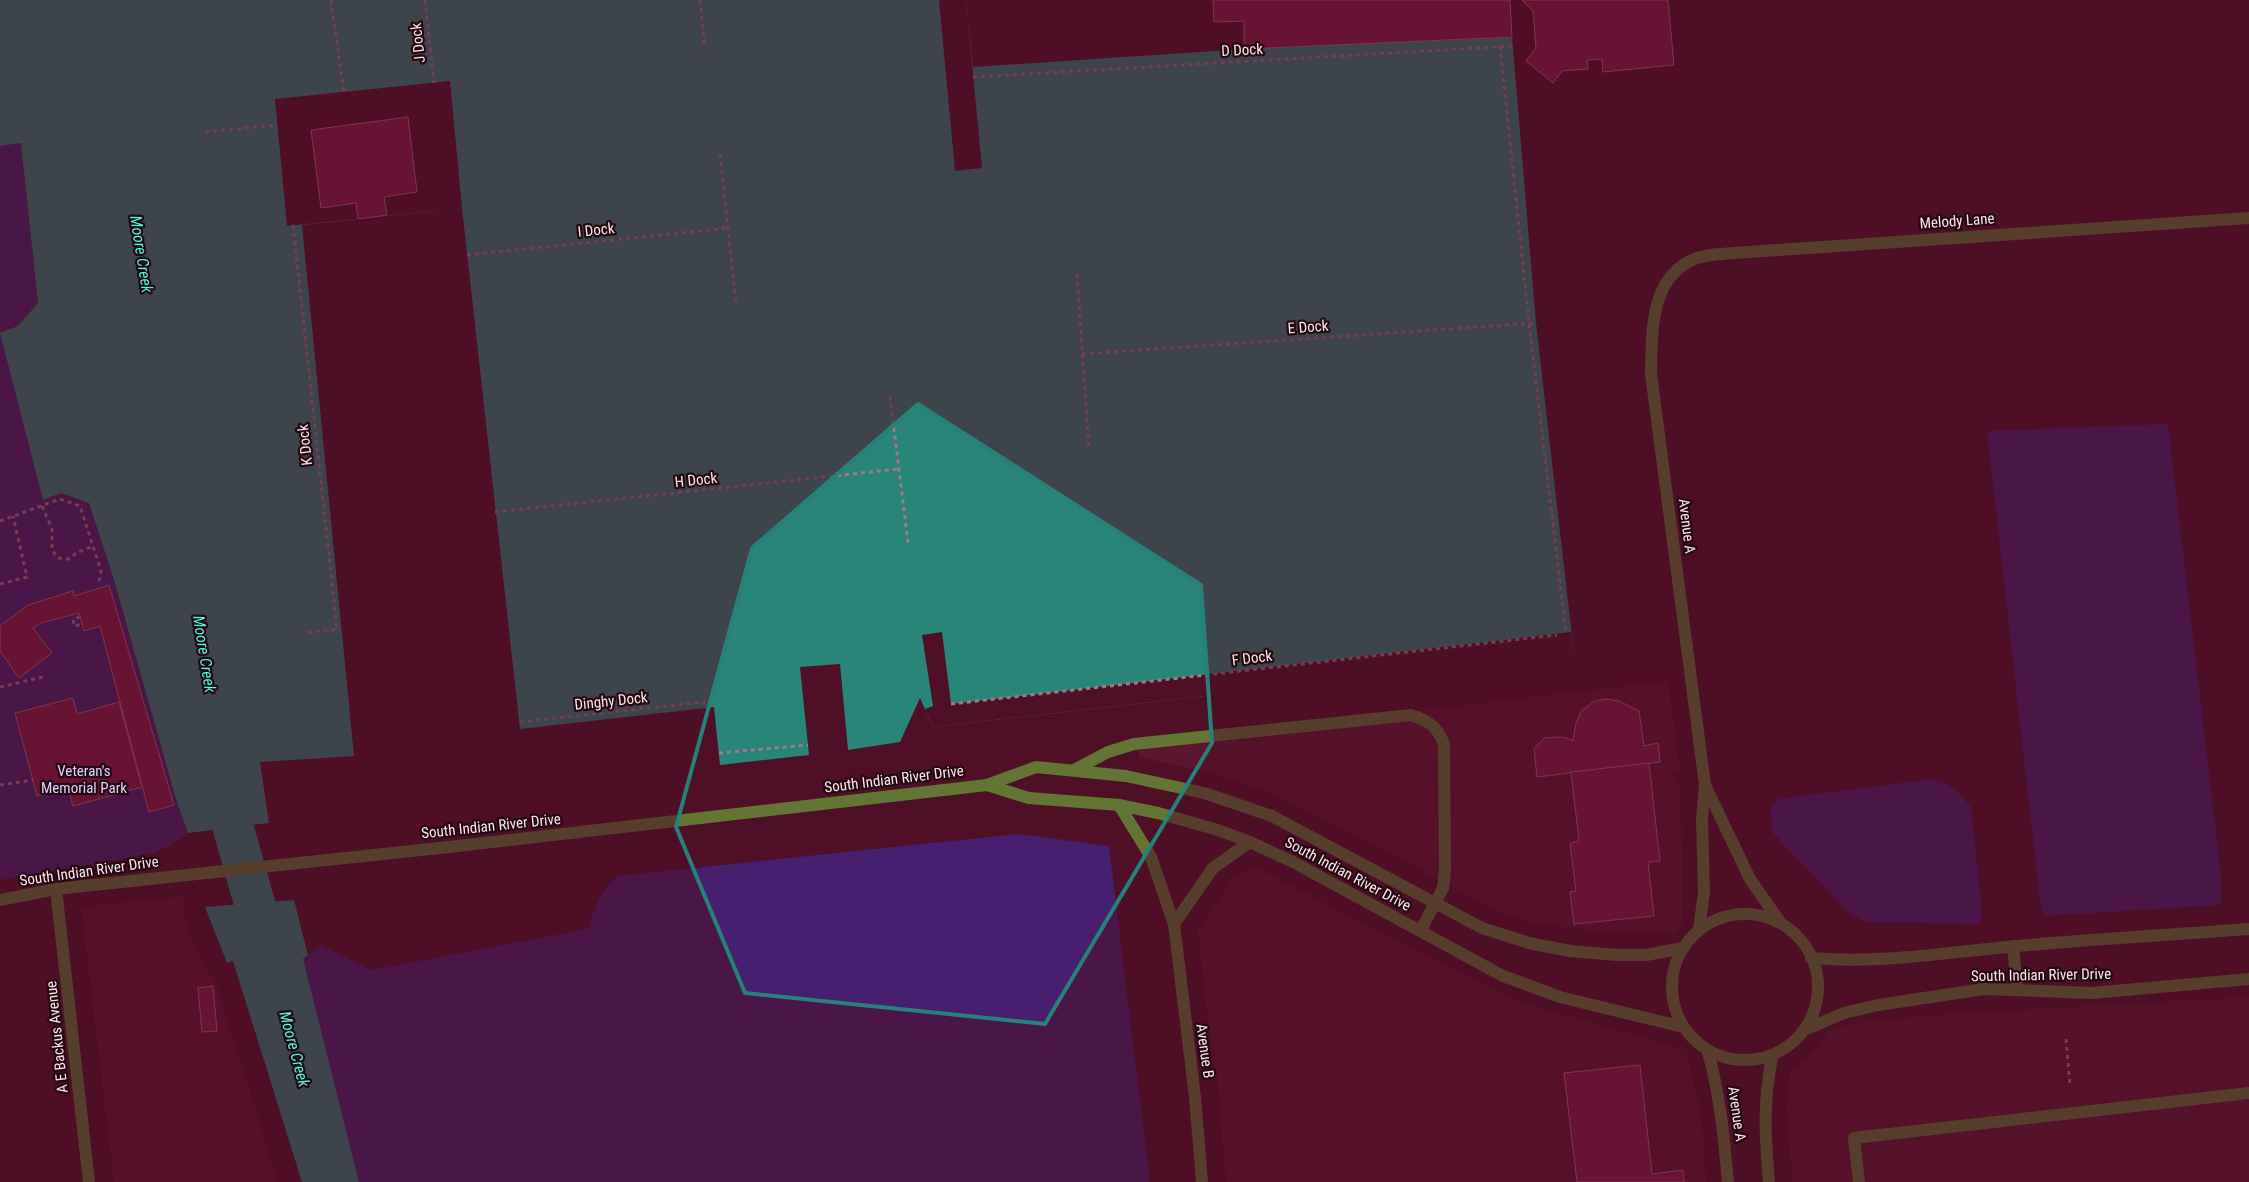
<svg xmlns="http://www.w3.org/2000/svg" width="2249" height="1182" viewBox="0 0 2249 1182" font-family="'Roboto Condensed',sans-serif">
<rect width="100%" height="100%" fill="#4e0f27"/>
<!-- built -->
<g fill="#5d1630">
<path d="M 1668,681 L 1680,772 L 1674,775 L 1681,789 L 1682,924 L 1675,932 L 1617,934 L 1533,923 L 1491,909 L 1465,895 L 1465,893 L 1283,798 L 1211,773 L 1139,757 L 1137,746 L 1152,743 Z"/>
<path d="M 1253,866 L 1518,1002 L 1676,1047 L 1688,1059 L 1702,1121 L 1706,1182 L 1226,1182 L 1217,1076 L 1208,1022 L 1198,930 L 1231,882 Z"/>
<path d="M 186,896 L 183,913 L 204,969 L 215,980 L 278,1182 L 114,1182 L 81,907 Z"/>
<path d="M 2249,997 L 2249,1182 L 1793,1182 L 1786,1110 L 1791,1069 L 1807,1059 L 1821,1044 L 1830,1028 L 1868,1021 L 1961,1013 Z"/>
</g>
<!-- green -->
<g fill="#461f6f">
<path d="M 21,143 L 38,303 L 18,326 L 0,333 L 0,146 Z"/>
<path d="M 0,333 L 43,500 L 61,493 L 89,503 L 114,580 L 176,799 L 188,833 L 174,843 L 154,853 L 0,880 Z"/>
<path d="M 2168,424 L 2221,875 L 2221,905 L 2045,916 L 2040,901 L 1987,431 Z"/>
<path d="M 1932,779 L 1944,782 L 1958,793 L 1971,807 L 1982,911 L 1980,924 L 1865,922 L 1849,913 L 1773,833 L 1770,809 L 1778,799 Z"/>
<path d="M 1019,834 L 1109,846 L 1150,1182 L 359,1182 L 303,959 L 321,945 L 372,970 L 588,929 C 595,907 600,892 617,876 Z"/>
</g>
<!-- water -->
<g fill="#298579">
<path d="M 0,0 L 966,0 L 973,67 L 1244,49 L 1512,37 L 1536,323 L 1574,654 L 933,727 L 920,698 L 900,742 L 848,750 L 840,664 L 800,667 L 809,755 L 720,765 L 714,707 L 520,729 L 462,208 L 302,225 L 354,756 L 260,762 L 269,823 L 188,833 L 176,799 L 114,580 L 89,503 L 61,493 L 43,500 L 0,333 L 18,326 L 38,303 L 21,143 L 0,146 Z"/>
<path d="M 294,900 L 308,955 L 303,959 L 359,1182 L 302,1182 L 233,961 L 227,963 L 205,907 Z"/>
</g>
<!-- pier -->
<g fill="#4e0f27">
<path d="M 939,0 L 966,0 L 982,168 L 955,171 Z"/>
<path d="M 450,81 L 462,208 L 287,226 L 275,99 Z"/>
<path d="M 942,632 L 951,704 L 1571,632 L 1574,654 L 933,727 L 925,709 L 933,706 L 922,635 Z"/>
</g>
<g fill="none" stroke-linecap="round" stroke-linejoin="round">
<!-- canal -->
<path stroke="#298579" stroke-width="41" d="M 223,771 L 229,813 L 270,958"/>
</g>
<!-- building -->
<g fill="#851a45" stroke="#b0687c">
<path d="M 1213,0 L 1510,0 L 1512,37 L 1244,49 L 1244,21 L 1214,22 Z"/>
<path d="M 1522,0 L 1668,0 L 1674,65 L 1603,72 L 1602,59 L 1587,60 L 1588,69 L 1562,71 L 1553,83 L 1526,61 L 1536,48 L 1533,11 Z"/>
<path d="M 408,117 L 417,192 L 384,197 L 387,215 L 358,219 L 356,203 L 321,208 L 311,130 Z"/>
<path d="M 109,585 L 174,805 L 149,812 L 100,626 L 84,631 L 79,613 L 41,623 L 33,628 L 52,653 L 19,678 L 0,651 L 0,626 L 28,605 L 73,591 L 74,596 Z"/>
<path d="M 73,698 L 77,714 L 119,702 L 142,787 L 73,806 L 68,788 L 37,796 L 15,713 Z"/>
<path d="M 1606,699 L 1619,701 L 1639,711 L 1644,746 L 1658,743 L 1660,762 L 1537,777 L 1534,749 L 1544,738 L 1559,737 L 1567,738 L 1573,741 L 1576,723 L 1582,710 L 1595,701 Z"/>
<path d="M 1649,763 L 1660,861 L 1648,862 L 1654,916 L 1574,924 L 1570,892 L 1576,891 L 1570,843 L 1579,841 L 1571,772 Z"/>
<path d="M 213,986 L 217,1031 L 202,1032 L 198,988 Z"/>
<path d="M 1640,1065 L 1652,1174 L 1683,1170 L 1684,1182 L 1577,1182 L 1564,1073 Z"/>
</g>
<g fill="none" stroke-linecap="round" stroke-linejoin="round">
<!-- path -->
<g stroke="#a47887" stroke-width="3" stroke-dasharray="4 4" stroke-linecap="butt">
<path d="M 331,0 L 344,92"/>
<path d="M 425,0 L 434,83"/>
<path d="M 700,0 L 705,49"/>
<path d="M 1500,46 L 1529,323 L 1566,633"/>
<path d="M 973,77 L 1513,46"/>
<path d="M 205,132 L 277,125"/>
<path d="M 720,154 L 736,302"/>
<path d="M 293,225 L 337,629 L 303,633"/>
<path d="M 467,255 L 729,228"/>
<path d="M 1077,274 L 1089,449"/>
<path d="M 1082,354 L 1536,323"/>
<path d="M 890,396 L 908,543"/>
<path d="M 42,506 L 52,529 L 52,550 L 58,558 L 69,559 L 76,553 L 93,546"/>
<path d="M 495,512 L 899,469"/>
<path d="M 0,521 L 60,499 L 80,506 L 101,571 L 99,581"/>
<path d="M 0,584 L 27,577 L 13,516"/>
<path d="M 80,617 L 73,619 L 74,626 L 83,624"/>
<path d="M 0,687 L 43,677"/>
<path d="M 951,704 L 1557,635"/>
<path d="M 520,722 L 704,702 L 705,709"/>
<path d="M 719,753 L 808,745"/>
<path d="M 0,785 L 33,780"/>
<path d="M 2066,1039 L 2070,1086"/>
</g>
<!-- minor -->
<g stroke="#637534" stroke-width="12">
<path d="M 1074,770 L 1108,752 L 1134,744 L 1411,715 C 1429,721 1437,726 1444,744 L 1445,872 L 1443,888 L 1421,930"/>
<path d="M 987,785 L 1029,798 L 1119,805 L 1158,813 L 1218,830 L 1250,842 L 1293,862 L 1503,976 L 1560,997 L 1683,1027"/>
<path d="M 1705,785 L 1750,879 L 1780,922"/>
<path d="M 1119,805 L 1151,857 L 1174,924 L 1213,868 L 1250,842"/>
<path d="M 56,889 L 89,1182"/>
<path d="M 0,900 L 56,889 L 449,847 L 987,785 L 1036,767 L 1126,776 L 1204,793 L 1272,816 L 1482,928 L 1529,943 L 1570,951 L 1617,955 L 1646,955 L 1683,948"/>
<circle cx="1745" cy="987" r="73"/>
<path d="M 1174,924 L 1195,1097 L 1202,1182"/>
<path d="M 1699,929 L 1704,893 L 1702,819 L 1705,785 L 1651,374 C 1652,335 1649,280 1692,260 C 1704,254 1720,254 1734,253 L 2249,218"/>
<path d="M 2013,946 L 2017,990"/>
<path d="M 1811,958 C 1876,964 1943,953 2007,947 C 2088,939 2169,935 2249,929"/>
<path d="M 1809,1028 L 1844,1013 L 1878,1005 L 1984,989 L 2092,993 L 2249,979"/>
<path d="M 1708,1052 C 1720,1095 1724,1138 1728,1182"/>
<path d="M 1769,1182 C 1765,1135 1763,1104 1772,1057"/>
<path d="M 1859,1182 L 1854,1138 L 2249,1093"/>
</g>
</g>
<!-- marked area -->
<path d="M0 0H2249V1182H0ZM 918,404 L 1201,585 L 1212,743 L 1045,1024 L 745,993 L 676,827 L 752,548 Z" fill="#4e0f27" fill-opacity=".55" fill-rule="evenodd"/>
<path fill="none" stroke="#27817a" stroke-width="4" stroke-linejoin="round" d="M 918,404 L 1201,585 L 1212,743 L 1045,1024 L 745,993 L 676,827 L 752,548 Z"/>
<g text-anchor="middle" stroke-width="4.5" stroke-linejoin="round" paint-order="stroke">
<!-- street labels -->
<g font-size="15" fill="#fde4ea" stroke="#240911">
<text transform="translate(418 43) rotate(-96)" y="5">J Dock</text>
<text transform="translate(1242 50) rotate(-3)" y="5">D Dock</text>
<text transform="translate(1957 221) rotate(-4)" y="5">Melody Lane</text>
<text transform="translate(596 230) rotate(-6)" y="5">I Dock</text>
<text transform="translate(1308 327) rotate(-4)" y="5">E Dock</text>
<text transform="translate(305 445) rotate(-96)" y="5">K Dock</text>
<text transform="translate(696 480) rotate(-6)" y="5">H Dock</text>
<text transform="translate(1687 526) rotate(83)" y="5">Avenue A</text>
<text transform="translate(1252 658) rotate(-7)" y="5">F Dock</text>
<text transform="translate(611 701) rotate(-6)" y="5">Dinghy Dock</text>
<text transform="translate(894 779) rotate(-7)" y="5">South Indian River Drive</text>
<text transform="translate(491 826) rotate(-6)" y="5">South Indian River Drive</text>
<text transform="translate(89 871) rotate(-8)" y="5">South Indian River Drive</text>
<text transform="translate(1348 874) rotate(28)" y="5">South Indian River Drive</text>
<text transform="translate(2041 975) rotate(-1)" y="5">South Indian River Drive</text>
<text transform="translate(57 1037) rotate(-96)" y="5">A E Backus Avenue</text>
<text transform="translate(1205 1051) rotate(82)" y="5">Avenue B</text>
<text transform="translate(1737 1114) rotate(82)" y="5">Avenue A</text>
</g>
<!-- park labels -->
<g font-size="15" fill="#e0cdff" stroke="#240911">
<text x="84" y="776">Veteran's<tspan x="84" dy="17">Memorial Park</tspan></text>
</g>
<!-- water labels -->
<g font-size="16" font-style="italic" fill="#4df7e0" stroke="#240911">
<text transform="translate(142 254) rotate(81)" y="6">Moore Creek</text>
<text transform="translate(205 654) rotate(81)" y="6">Moore Creek</text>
<text transform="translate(295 1049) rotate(75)" y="6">Moore Creek</text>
</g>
</g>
</svg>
